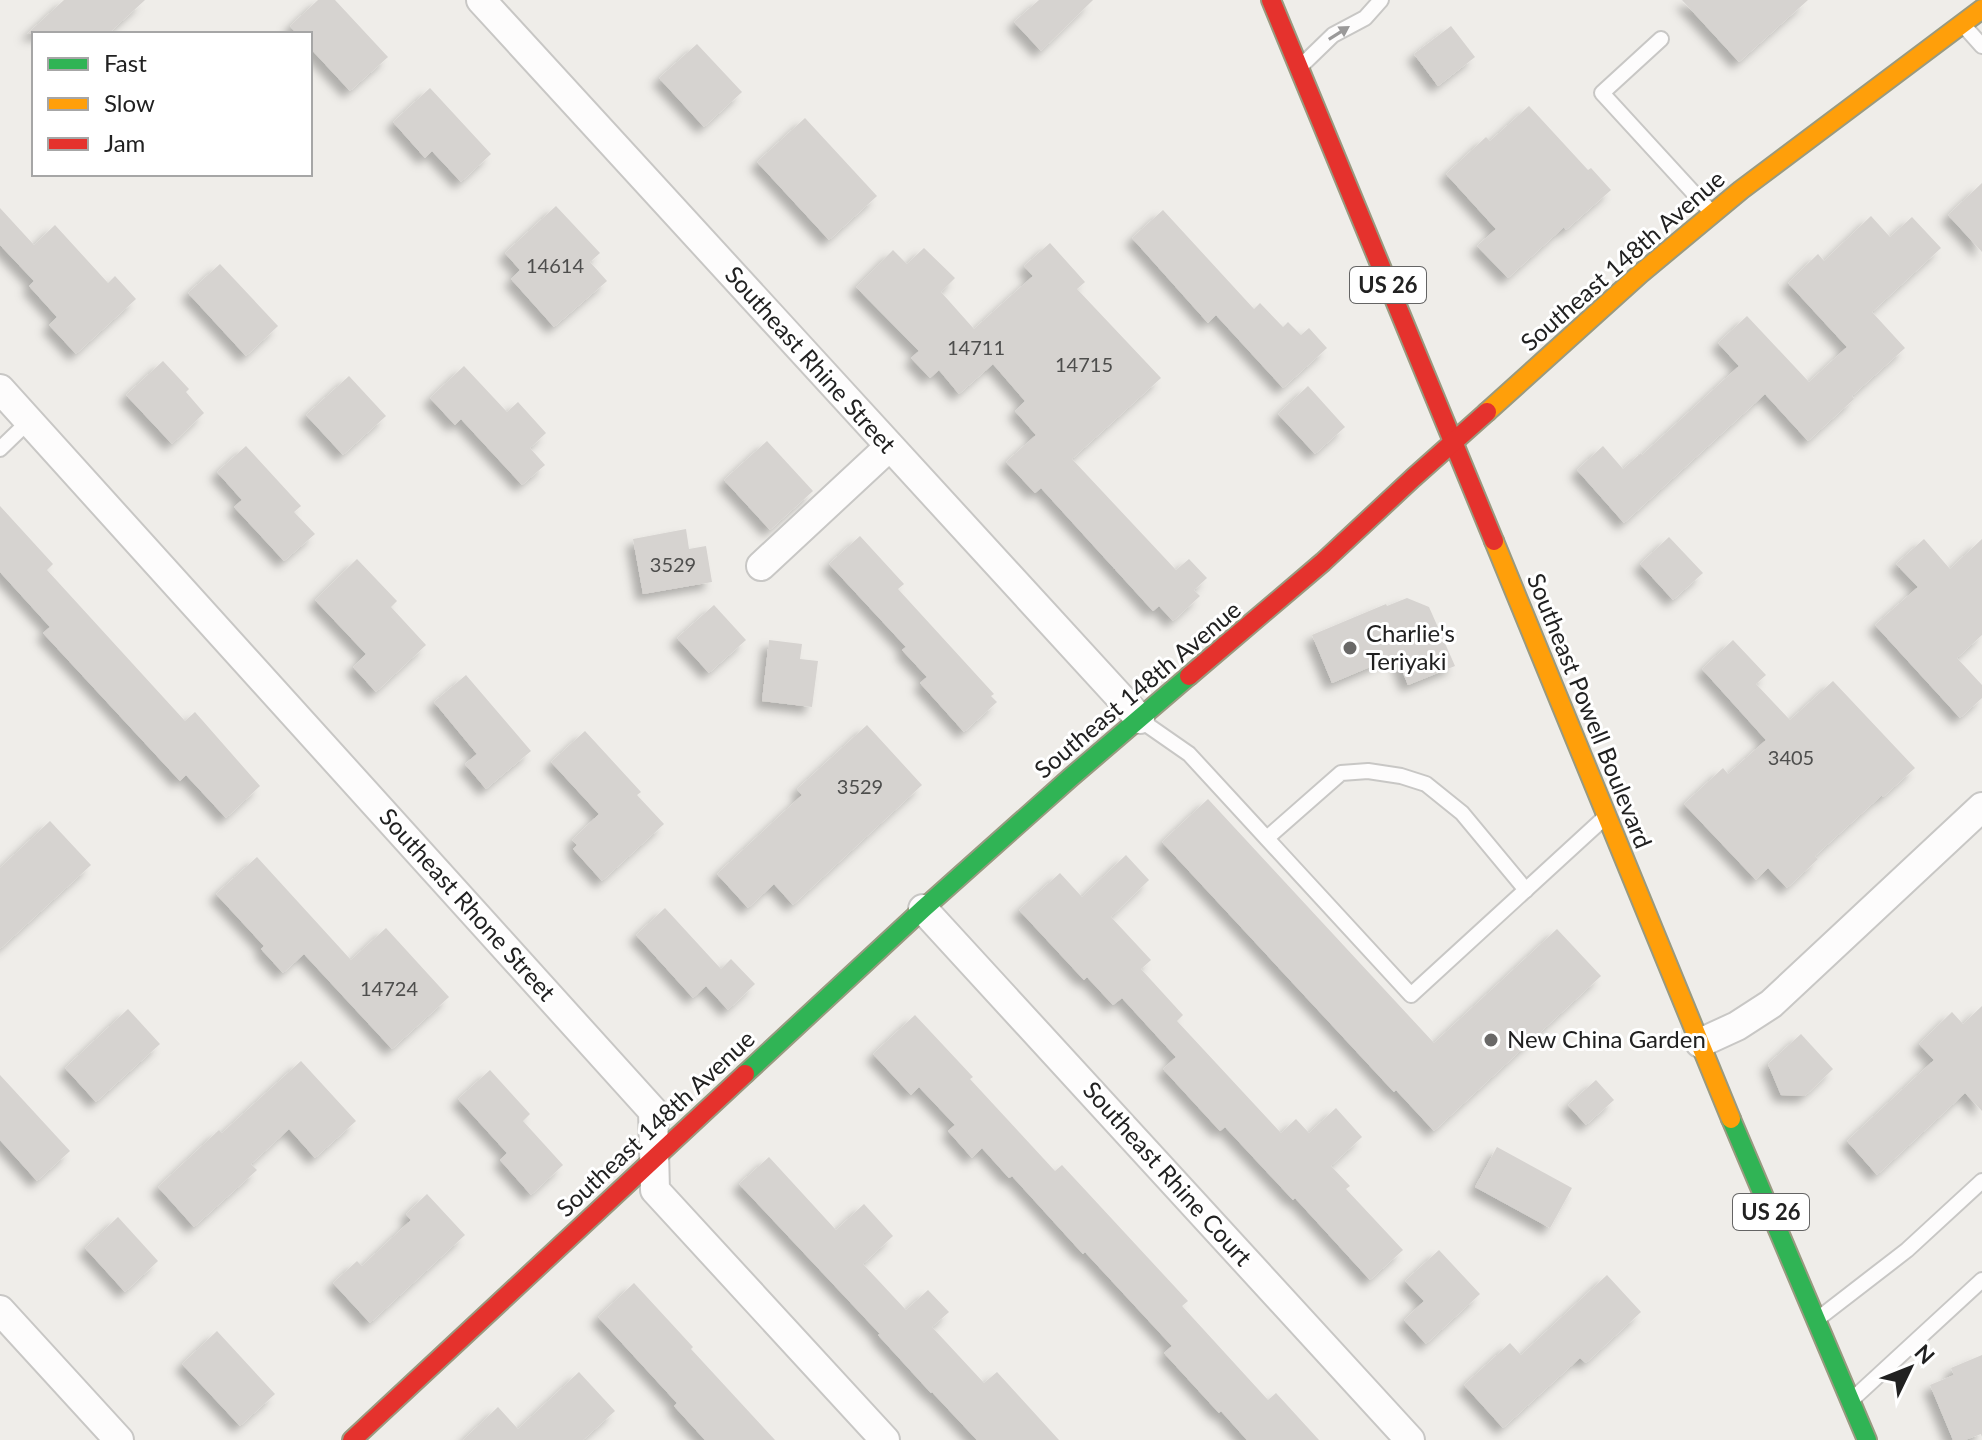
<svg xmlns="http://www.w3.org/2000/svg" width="1982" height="1440" viewBox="0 0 1982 1440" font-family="Lato,sans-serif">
<defs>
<filter id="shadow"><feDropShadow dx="-7" dy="7" stdDeviation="4" flood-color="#0004"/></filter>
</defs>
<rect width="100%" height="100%" fill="#efede9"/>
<!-- building -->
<g fill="#d6d3d0" filter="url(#shadow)">
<path d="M 64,0 L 145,0 L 108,34 L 27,34 Z"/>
<path d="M 318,0 L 335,0 L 388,57 L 350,91 L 310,48 L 310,34 L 297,34 L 290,26 Z"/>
<path d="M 1039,0 L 1093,0 L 1041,51 L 1014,22 Z"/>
<path d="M 1682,0 L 1808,0 L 1739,62 Z"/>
<path d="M 1451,26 L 1475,57 L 1438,86 L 1414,54 Z"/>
<path d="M 697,44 L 742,92 L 704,127 L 659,78 Z"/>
<path d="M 430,88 L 491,154 L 461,182 L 432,151 L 425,158 L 393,122 Z"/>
<path d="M 1529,106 L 1588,170 L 1591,168 L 1611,190 L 1566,230 L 1564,227 L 1508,278 L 1477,246 L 1496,229 L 1446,174 L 1486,137 L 1490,141 Z"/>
<path d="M 805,118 L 877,196 L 829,240 L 757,162 Z"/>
<path d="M 1982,183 L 1982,252 L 1948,215 Z"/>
<path d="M 556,206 L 600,253 L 590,262 L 607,281 L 554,327 L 511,279 L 520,270 L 505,253 Z"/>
<path d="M 0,208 L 34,245 L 55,225 L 108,283 L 115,276 L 136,299 L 76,354 L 49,325 L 57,317 L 29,286 L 34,281 L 0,245 Z"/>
<path d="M 1163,210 L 1254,309 L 1260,303 L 1283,327 L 1288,322 L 1301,335 L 1309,328 L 1327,348 L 1283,388 L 1216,315 L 1208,323 L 1132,238 Z"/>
<path d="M 1871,216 L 1890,237 L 1912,217 L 1941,248 L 1872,312 L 1905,348 L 1852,396 L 1854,399 L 1808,441 L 1765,394 L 1624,523 L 1577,470 L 1603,446 L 1623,469 L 1641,453 L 1642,455 L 1739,366 L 1718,343 L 1747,316 L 1809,382 L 1847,347 L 1788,283 L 1818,254 L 1824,261 Z"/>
<path d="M 1050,243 L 1085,282 L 1077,289 L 1161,378 L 1072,459 L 1176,570 L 1189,559 L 1207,578 L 1194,590 L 1200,596 L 1173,621 L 1159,606 L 1153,611 L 1041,488 L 1035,493 L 1006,462 L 1036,435 L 1015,411 L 1025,401 L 993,364 L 959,394 L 939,370 L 930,378 L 911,358 L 919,351 L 856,287 L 893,250 L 907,264 L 924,248 L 955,278 L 941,292 L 974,329 L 1033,276 L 1024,266 Z"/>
<path d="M 220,264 L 278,326 L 246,356 L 188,293 Z"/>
<path d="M 163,361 L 189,389 L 186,392 L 204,413 L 172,444 L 126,395 Z"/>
<path d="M 464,366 L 507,412 L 518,402 L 546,433 L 530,448 L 545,465 L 522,485 L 461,419 L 455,425 L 430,398 Z"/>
<path d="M 349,376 L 386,416 L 343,455 L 306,415 Z"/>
<path d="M 1308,386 L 1345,427 L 1315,454 L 1278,414 Z"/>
<path d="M 767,441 L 813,491 L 770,530 L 724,480 Z"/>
<path d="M 246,446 L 301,506 L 294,512 L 315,534 L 284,561 L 234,507 L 242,500 L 217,472 Z"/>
<path d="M 0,506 L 53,564 L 47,570 L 185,721 L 195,712 L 260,786 L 226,818 L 186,775 L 180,781 L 43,633 L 50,627 L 0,572 Z"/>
<path d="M 686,529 L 689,549 L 706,546 L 712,582 L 643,594 L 633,539 Z"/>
<path d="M 860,536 L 904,584 L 898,589 L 994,694 L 991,696 L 997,702 L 964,732 L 920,683 L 927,677 L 902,650 L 906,647 L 829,564 Z"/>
<path d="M 1669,537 L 1703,573 L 1673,600 L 1640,564 Z"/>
<path d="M 1924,539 L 1950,569 L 1982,539 L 1982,635 L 1957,658 L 1982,685 L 1982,698 L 1960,718 L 1875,625 L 1918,587 L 1896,564 Z"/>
<path d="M 357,559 L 397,601 L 391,607 L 426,645 L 376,692 L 353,667 L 366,654 L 315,600 Z"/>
<path d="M 1407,598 L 1429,607 L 1455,666 L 1408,685 L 1396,656 L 1332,683 L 1312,635 L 1386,604 L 1387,606 Z"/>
<path d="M 714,605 L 746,640 L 709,673 L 677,638 Z"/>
<path d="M 769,640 L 802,644 L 800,659 L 818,661 L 812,707 L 762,701 Z"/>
<path d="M 1733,640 L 1766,675 L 1756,684 L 1790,720 L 1833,681 L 1915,768 L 1883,797 L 1882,795 L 1815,856 L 1818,859 L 1787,888 L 1768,868 L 1756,880 L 1684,804 L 1723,768 L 1728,774 L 1766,740 L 1702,669 Z"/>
<path d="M 466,675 L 531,751 L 486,789 L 465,764 L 477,754 L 434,702 Z"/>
<path d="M 867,725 L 922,785 L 793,905 L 774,884 L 748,908 L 717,874 L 802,795 L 797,789 Z"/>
<path d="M 585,731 L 641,792 L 637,795 L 664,824 L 602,881 L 573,849 L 577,845 L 572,840 L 599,814 L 551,762 Z"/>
<path d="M 1208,799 L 1434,1043 L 1557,929 L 1601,976 L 1434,1131 L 1396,1090 L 1394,1092 L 1162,842 Z"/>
<path d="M 50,821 L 91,865 L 0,949 L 0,868 Z"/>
<path d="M 1126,855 L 1149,880 L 1111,917 L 1151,960 L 1141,969 L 1183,1015 L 1177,1021 L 1281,1133 L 1296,1119 L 1309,1133 L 1336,1108 L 1362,1137 L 1331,1166 L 1350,1186 L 1346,1189 L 1403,1250 L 1370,1280 L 1295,1198 L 1293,1200 L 1225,1127 L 1220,1131 L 1163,1069 L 1176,1057 L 1122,998 L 1113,1005 L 1087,977 L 1084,980 L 1019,910 L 1060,873 L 1082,897 Z"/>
<path d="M 257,857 L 351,960 L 386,928 L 449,997 L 392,1049 L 304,954 L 283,973 L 261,949 L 264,946 L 216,894 Z"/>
<path d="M 665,908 L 721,969 L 731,959 L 755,984 L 728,1010 L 706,986 L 693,998 L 636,935 Z"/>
<path d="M 1982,1006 L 1982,1111 L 1965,1093 L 1877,1175 L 1847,1141 L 1934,1060 L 1919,1044 L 1952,1012 L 1963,1024 Z"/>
<path d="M 128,1009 L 160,1044 L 96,1102 L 65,1068 Z"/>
<path d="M 915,1015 L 973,1077 L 970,1079 L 1055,1171 L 1062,1165 L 1188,1301 L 1182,1306 L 1268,1400 L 1276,1393 L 1319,1440 L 1247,1440 L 1221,1411 L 1219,1413 L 1164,1353 L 1172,1346 L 1085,1252 L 1083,1254 L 1012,1176 L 1009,1178 L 982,1148 L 972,1158 L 948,1131 L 955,1125 L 919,1087 L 911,1095 L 873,1054 Z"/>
<path d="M 1801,1034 L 1833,1069 L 1805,1096 L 1781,1095 L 1768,1064 Z"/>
<path d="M 301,1061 L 356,1121 L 315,1158 L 289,1129 L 251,1164 L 257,1170 L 194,1227 L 158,1187 L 219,1130 L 222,1133 Z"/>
<path d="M 490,1070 L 530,1114 L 523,1121 L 563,1165 L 531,1195 L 500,1160 L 507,1153 L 458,1099 Z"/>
<path d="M 0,1075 L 70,1151 L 37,1181 L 0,1140 Z"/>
<path d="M 1596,1080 L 1614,1100 L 1586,1125 L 1568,1105 Z"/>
<path d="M 1497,1147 L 1572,1188 L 1550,1228 L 1475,1187 Z"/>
<path d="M 769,1157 L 836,1230 L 864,1204 L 893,1236 L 863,1264 L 906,1310 L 928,1290 L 949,1312 L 932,1327 L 984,1383 L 997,1372 L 1059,1440 L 977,1440 L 932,1392 L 931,1393 L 878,1335 L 880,1334 L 739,1184 Z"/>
<path d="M 427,1194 L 465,1235 L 370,1323 L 333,1283 L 357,1261 L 362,1266 L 411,1220 L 406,1214 Z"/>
<path d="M 118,1217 L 158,1261 L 125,1292 L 85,1248 Z"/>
<path d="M 1439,1250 L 1480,1294 L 1426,1344 L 1404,1320 L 1424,1301 L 1405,1281 Z"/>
<path d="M 1607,1275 L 1641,1312 L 1586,1363 L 1580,1358 L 1503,1428 L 1464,1385 L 1510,1343 L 1521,1355 Z"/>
<path d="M 634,1283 L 693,1347 L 691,1349 L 775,1440 L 705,1440 L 674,1406 L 677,1403 L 598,1317 Z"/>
<path d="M 217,1331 L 275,1394 L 240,1426 L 182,1364 Z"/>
<path d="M 1982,1355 L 1982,1437 L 1981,1434 L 1965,1440 L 1953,1440 L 1930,1385 L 1954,1375 L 1951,1368 Z"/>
<path d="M 579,1372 L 615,1411 L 583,1440 L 463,1440 L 498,1407 L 518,1429 Z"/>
</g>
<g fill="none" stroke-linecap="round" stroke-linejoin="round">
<!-- lane casing -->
<g stroke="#c8c7c5" stroke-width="18">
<g id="lane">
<path d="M 1965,27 L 1982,46"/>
<path d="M 1661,39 L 1602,93 L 1712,213"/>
<path d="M 1302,65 L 1333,35 L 1365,18 L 1381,0"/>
<path d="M 0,449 L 29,421"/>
<path d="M 1143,722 L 1189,754 L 1411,995 L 1602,820"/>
<path d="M 1267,838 L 1341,773 L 1368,771 L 1401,776 L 1426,784 L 1462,813 L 1526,890"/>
<path d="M 1819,1318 L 1907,1250 L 1982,1181"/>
<path d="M 1856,1396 L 1982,1280"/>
</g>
</g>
<!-- street casing -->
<g stroke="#c8c7c5" stroke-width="32">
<g id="street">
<path d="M 481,0 L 1140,719"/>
<path d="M 0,389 L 653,1111 L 655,1190 L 885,1440"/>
<path d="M 761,566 L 889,447"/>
<path d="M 923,909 L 1410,1440"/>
<path d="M 1700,1043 L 1737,1026 L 1771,1004 L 1982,807"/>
<path d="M 0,1310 L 119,1440"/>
</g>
</g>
<!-- fast casing -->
<g stroke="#999a80" stroke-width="22">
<g id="fast">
<path d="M 745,1074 L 923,909 L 1070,778 L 1189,676"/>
<path d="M 1731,1119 L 1867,1440"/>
</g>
</g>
<!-- slow casing -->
<g stroke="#999a80" stroke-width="22">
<g id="slow">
<path d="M 1487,412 L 1640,274 L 1741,190 L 1982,9"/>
<path d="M 1494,541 L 1731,1119"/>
</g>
</g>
<!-- jam casing -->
<g stroke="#999a80" stroke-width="22">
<g id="jam">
<path d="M 1271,0 L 1494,541"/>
<path d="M 1189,676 L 1323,562 L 1413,478 L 1487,412"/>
<path d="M 352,1440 L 745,1074"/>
</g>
</g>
<!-- lane -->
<use href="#lane" stroke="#fdfcfc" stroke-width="14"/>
<!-- street -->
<use href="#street" stroke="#fdfcfc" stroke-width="28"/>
<!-- fast -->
<use href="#fast" stroke="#30b455" stroke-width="18"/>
<!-- slow -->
<use href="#slow" stroke="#ff9f0a" stroke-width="18"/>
<!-- jam -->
<use href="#jam" stroke="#e5322d" stroke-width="18"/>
</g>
<!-- one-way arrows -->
<defs><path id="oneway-solid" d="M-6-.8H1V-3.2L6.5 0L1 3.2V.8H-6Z" transform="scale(2)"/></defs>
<use fill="#9a9999" href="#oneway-solid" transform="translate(1339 33) rotate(-32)"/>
<!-- markers -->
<g fill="#696867" stroke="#fff" stroke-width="3">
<circle cx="1350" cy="648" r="8"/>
<circle cx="1491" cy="1040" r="8"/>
</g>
<g text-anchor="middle" stroke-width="6" stroke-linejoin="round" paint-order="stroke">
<!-- number labels -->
<g font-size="20" fill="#4e4e4d">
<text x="555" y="273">14614</text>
<text x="976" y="355">14711</text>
<text x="1084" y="372">14715</text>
<text x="673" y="572">3529</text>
<text x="1791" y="765">3405</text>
<text x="860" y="794">3529</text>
<text x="389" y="996">14724</text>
</g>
<!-- shield labels -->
<g fill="#fff" stroke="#646464" stroke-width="2">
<rect x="1350" y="267" width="76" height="36" rx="6"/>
<rect x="1733" y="1194" width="76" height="36" rx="6"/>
</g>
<g font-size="22" font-weight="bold" fill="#212121">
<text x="1388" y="293">US 26</text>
<text x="1771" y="1220">US 26</text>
</g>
<!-- street labels -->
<g font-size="24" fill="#212121" stroke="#fff">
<text transform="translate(1623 261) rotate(-41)" y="8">Southeast 148th Avenue</text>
<text transform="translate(810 360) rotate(48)" y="8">Southeast Rhine Street</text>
<text transform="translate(1138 690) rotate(-40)" y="8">Southeast 148th Avenue</text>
<text transform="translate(1589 711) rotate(68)" y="8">Southeast Powell Boulevard</text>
<text transform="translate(467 905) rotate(48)" y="8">Southeast Rhone Street</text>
<text transform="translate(656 1124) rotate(-43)" y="8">Southeast 148th Avenue</text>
<text transform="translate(1167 1174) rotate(48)" y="8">Southeast Rhine Court</text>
</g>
<!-- poi labels -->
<g font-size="24" fill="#212121" stroke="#fff" text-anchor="start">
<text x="1366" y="642">Charlie's<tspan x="1366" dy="28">Teriyaki</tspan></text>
<text x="1507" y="1048">New China Garden</text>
</g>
</g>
<!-- legend -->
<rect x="32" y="32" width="280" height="144" fill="#ffffff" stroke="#a6a6a6" stroke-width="2"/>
<rect x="48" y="58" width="40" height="12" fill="#30b455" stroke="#a6a6a6" stroke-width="2"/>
<text x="104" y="72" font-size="24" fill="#212121">Fast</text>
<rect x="48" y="98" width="40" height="12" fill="#ff9f0a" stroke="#a6a6a6" stroke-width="2"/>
<text x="104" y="112" font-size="24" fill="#212121">Slow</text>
<rect x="48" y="138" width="40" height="12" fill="#e5322d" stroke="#a6a6a6" stroke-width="2"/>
<text x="104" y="152" font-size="24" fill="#212121">Jam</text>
<!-- north arrow -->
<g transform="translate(1910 1368) rotate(47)" stroke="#ffffff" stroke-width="6" paint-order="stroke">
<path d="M0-6L14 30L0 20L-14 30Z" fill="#212121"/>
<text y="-12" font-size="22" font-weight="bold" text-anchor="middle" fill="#212121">N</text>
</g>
</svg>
